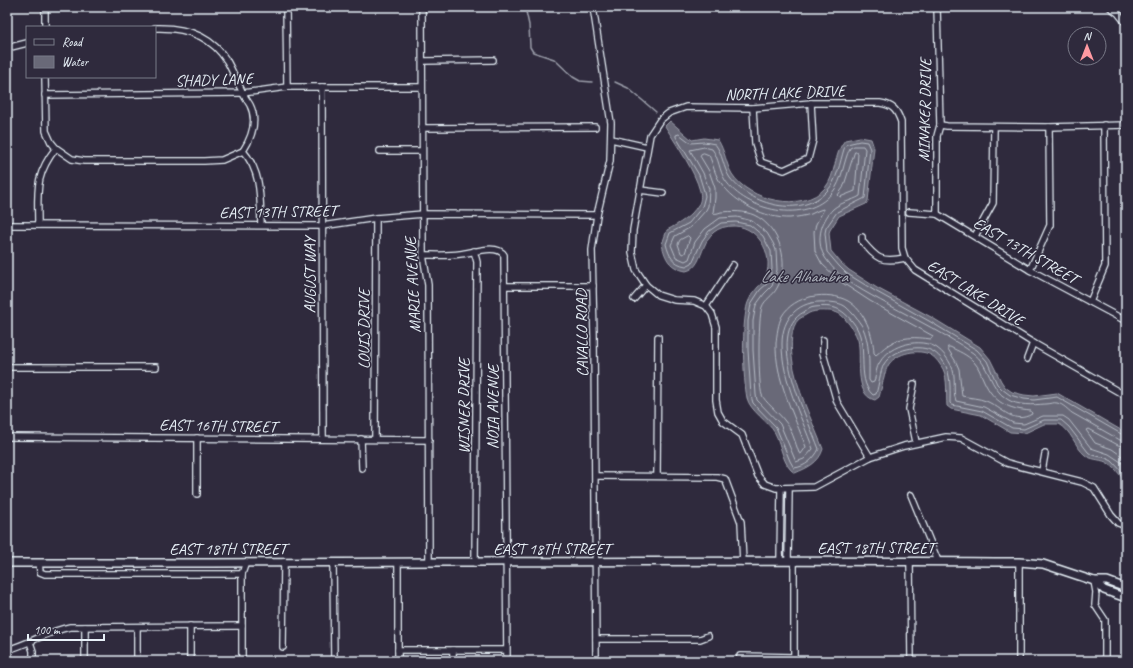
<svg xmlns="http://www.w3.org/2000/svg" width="1133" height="668" viewBox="0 0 1133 668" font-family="Caveat,sans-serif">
<rect width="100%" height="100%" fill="#2f2a3d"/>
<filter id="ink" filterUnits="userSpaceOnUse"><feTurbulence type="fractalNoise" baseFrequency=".025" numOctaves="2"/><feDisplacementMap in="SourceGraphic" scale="8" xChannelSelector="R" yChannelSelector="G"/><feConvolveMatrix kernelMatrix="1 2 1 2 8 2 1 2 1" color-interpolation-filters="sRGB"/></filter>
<g filter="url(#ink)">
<!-- water -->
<path fill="#696978" stroke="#9c9fab" d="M 670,121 L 692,140 L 704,138 L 718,140 C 725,151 726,164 732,174 C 749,201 803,213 825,188 C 836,175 834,153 845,140 L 860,137 L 871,139 L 874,148 L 868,201 L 866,204 L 839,216 L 830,230 L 829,233 L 831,251 L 841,263 L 849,270 L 877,288 L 931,317 L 980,347 L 990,359 L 1001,381 L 1005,387 L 1012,392 L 1024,395 L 1034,396 L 1057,393 L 1126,433 L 1126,483 C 1120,475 1115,467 1106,462 C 1099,459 1091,460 1085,455 C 1075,447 1071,430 1059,424 L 1044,424 L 1025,433 L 1010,432 L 981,415 L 951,409 L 947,406 C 946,395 948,379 943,369 C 940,364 936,358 931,355 C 918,348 897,353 889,364 C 884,371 882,388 879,397 L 875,400 C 853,395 862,356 858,340 C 855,332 851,326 845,319 C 841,314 837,312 830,311 C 823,311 816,310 809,313 C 806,315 802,317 799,319 C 790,327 791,346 792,357 C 796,389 812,420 823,449 C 819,463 807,468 795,473 C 783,467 781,444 775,433 C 768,421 750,411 747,398 C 743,377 742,332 746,311 C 747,301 752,294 758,287 C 760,285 763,283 764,280 C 776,259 760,227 735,226 C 696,225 708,267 686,271 C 670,268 665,259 662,244 L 667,230 C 680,223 691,217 698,205 C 701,202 701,195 700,191 C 695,171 676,144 665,126 Z"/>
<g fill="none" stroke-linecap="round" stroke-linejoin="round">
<!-- shore -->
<g stroke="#b5bbc5" stroke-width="1">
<path d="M 855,152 L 857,152 L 858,154 L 855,191 L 840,197 L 838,195 L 843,188 Z"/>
<path d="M 704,153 L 709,155 C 713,164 715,176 721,183 C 735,203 766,219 790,218 C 797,217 805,216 811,214 C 815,212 819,210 823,209 L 823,211 L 816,224 L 814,232 L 815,251 L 822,264 L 841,282 L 870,301 L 933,336 L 931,339 C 916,337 901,336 888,345 C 883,348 880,352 876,355 L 874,353 C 873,334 865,311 848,301 C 828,290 794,295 782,316 C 778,324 777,334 776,343 C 775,379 794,415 806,447 L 801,454 L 799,453 C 795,442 792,429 784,420 C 779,413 764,401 762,395 C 758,384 758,318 762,307 C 765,299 773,296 777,288 C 791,264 780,227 754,215 C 745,211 732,211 721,212 C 718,213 716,214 713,213 L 715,198 L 715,188 L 709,171 L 700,156 L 701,154 Z"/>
<path d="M 688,236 L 690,238 L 685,253 L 683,254 L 681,253 L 678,244 L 680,240 Z"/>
<path d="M 948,347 L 950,347 C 958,351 968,355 974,362 C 979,367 981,375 984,381 C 994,403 1008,409 1031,411 L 1032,414 C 1013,425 1003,408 986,401 C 979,398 970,398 962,396 L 959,369 L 956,362 L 948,349 Z"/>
<path d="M 1126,436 L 1123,435 L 1057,397 L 1034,400 L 1024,399 L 1010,395 L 1002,389 L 997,384 L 987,361 L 977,350 L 929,321 L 875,291 L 846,273 L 839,266 L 827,252 L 825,233 L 826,228 L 837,212 L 865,198 L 870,149 L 867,142 L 860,141 L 847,144 L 844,149 C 840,162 837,181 827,191 C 801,219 751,205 730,178 C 723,168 723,154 715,144 L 704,142 L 691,143 L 679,134 L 676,135 L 676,137 L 699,175 L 704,191 L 705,196 L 702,207 L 689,223 L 670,233 L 666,244 C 669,256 673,264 686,266 L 692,263 L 702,241 L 709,231 L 721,223 L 736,222 L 750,225 L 763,236 L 768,246 L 771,251 L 772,269 L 768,283 L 760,290 L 751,304 L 748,321 L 748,350 L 751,396 L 753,403 L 776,427 L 790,461 L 794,468 C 805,467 814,459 819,449 C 808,419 763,333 804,312 C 807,310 811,307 815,307 C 833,305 841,308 852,321 C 872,344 854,378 873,395 L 876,394 C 879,384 880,372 884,364 C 893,349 920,343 934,352 C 940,356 945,363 947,369 C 951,379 950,393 950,403 L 952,405 L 982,411 L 1012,428 L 1024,429 L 1044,420 L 1061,420 L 1069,427 L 1088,452 L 1092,455 L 1106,458 L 1112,461 L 1126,476"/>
<path d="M 1126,441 L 1120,440 C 1104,431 1088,422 1072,413 C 1068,410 1063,404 1057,403 C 1054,402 1049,404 1045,404 C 1033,405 1017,406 1007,399 C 989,388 990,365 973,353 C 947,335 917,320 889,305 C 867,293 840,280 826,259 C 815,243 820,222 833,209 C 841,202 852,201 860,196 L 865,149 L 863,146 L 854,146 L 850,148 C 843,162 843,180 832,193 C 806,225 746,211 725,180 C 719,170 719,158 712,149 L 704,147 L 690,150 L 703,173 L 709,189 L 708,206 L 706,210 L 691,227 L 675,236 L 671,245 L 676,257 L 685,261 L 689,259 L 695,242 L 705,229 L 720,218 L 737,217 L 752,221 L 767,233 L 773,243 L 776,250 L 777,270 L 772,286 L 764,294 L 756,305 L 753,321 L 753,350 L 756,395 L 757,400 L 780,424 L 796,462 L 804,459 L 813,449 C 801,415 782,381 782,344 C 782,317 799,300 826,302 C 833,302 841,303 846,307 C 852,312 858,320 862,326 C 870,342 869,362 869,380 L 871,383 L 874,382 C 876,376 876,367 880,362 C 890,344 921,337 937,348 C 943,352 948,359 951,365 C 957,376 952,390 956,401 L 984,407 L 1013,423 L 1024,424 L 1043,416 L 1063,416 L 1069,420 L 1091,448 L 1109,454 L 1121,462 L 1126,468"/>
<path d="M 1126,447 L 1118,445 L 1088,429 L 1086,430 L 1095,443 L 1112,449 L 1126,459"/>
</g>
<!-- stream -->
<g stroke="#9c9fab" stroke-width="1.5">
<path d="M 525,7 L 529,25 L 530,47 L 533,52 L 554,59 L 573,77 L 580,81 L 592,82"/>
<path d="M 615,82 L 628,88 L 656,112"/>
</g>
<!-- minor casing -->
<g stroke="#e8f1f8" stroke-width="8">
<g id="minor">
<path d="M 45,7 L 45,27"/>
<path d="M 286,7 L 287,87"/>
<path d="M 422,7 L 423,255 L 428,285 L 429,562"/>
<path d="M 593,7 L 611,123 L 610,161 L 597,215 L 592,250 L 594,336 L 596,661"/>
<path d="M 1110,7 L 1118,13 L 1126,23"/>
<path d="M 155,28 C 184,27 211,35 227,61 C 232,70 236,80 241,89 C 243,95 247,100 250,105 C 258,121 252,137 243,151 C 262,172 260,199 261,225"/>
<path d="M 7,48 L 27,43"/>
<path d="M 423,61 L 493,60"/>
<path d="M 322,87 L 323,439"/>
<path d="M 45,95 L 243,93 L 287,87 L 422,87"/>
<path d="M 753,108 L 755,143 L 761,162 L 784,170 L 808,159 L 813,140 L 811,103"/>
<path d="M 940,125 L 947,126 L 1049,127 L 1126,125"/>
<path d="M 422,128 L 595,127"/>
<path d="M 611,139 L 647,147"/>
<path d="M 56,148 L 72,159 L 84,161 L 204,161 L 222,160 L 243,151"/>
<path d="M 380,151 L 422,151"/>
<path d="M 640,190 L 663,193"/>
<path d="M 909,212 L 937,214 L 1030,270 L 1126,321"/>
<path d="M 937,214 L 937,136 L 940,125 L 937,7"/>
<path d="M 7,225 L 322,226 L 376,218 L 423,214 L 597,215"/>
<path d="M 38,225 C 38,192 34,176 56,148 L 51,142 L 46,131 L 45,77"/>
<path d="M 975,236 L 993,203 L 994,127"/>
<path d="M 862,237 L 862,241 C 877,259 881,263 905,258"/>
<path d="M 474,251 L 477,262 L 475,563"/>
<path d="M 423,255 C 435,255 448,256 460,254 C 472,253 497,243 504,255 L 507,661"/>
<path d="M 1030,270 L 1050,225 L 1049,127"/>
<path d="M 505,286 L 593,286"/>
<path d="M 634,299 L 646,285"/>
<path d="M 1090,302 L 1105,266 L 1104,125"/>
<path d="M 706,306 L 733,265"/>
<path d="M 823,340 L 823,353 L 837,402 L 870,457"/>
<path d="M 1027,359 L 1033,343"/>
<path d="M 7,367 L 156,367"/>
<path d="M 914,384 L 909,409 L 916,442"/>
<path d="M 1126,396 L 1033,343 L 915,270 L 905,258 L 902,248 L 901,122 C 897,110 893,105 880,103 L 811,103 L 753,108 L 686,107 L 669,113 L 660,120 L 650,135 L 633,230 L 632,252 L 636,270 L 646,285 L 658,295 L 674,300 L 694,301 L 706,306 L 712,314 L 716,327 L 716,400 L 718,412 L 723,421 L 742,435 L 758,476 L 765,484 L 776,488 L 814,487 L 870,457 L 904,446 L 946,437 L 961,438 L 1007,463 L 1082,482 L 1094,488 L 1111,515 L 1118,523 L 1126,526"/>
<path d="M 7,437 L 429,440"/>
<path d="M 197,438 L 197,494"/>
<path d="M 361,439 L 362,468"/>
<path d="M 375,439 L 376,218"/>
<path d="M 1042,471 L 1045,454"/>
<path d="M 596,476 L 717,477 L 725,479 L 741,522 L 743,562"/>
<path d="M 657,476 L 658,337"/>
<path d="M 911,495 L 938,561"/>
<path d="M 780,561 L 781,488"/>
<path d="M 788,561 L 789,489"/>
<path d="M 794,561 L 794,661"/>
<path d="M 910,561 L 911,661"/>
<path d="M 333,562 L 334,661"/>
<path d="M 398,562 L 398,661"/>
<path d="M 1019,562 L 1019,661"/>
<path d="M 39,563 L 40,572 L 45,574 L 242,574"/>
<path d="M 1094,581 L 1096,592 L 1095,605 L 1105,620 L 1105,661"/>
<path d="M 190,626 L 190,661"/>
<path d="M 85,627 L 85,661"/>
<path d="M 137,627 L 137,661"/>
<path d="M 596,639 L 700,639 L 708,636"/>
<path d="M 30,642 L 33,651 L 33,661"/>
<path d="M 283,647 L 284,562"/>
<path d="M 7,650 C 29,644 48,631 70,627 L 242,626"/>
<path d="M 398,650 L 506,650"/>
<path d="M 453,650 L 453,661"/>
<path d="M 242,661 L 242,574 L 246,562"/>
<path d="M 739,661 L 740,656 L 794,657"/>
</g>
</g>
<!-- major casing -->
<g stroke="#e8f1f8" stroke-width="10">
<g id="major">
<path d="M 7,563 C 344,564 682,559 1019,562 L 1043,564 L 1094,581 L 1107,581 L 1126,588"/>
<path d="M 1094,581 L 1104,590 L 1126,598"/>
</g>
</g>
<!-- minor -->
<use href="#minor" stroke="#2f2a3d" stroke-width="5.5"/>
<!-- major -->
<use href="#major" stroke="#2f2a3d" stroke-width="7"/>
</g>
</g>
<g text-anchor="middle" stroke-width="3" stroke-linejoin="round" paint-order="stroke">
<!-- street labels -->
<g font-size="16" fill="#e8f1f8" stroke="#2f2a3d">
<text transform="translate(214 79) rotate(-2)" y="6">SHADY LANE</text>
<text transform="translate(785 92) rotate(-2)" y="6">NORTH LAKE DRIVE</text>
<text transform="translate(924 110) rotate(-89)" y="6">MINAKER DRIVE</text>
<text transform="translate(278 211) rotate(-1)" y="6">EAST 13TH STREET</text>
<text transform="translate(1026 250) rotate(30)" y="6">EAST 13TH STREET</text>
<text transform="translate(309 275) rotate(-90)" y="6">AUGUST WAY</text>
<text transform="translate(412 285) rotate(-93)" y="6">MARIE AVENUE</text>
<text transform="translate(976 292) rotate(32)" y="6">EAST LAKE DRIVE</text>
<text transform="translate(363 329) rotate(-90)" y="6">LOUIS DRIVE</text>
<text transform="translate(581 333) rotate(-91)" y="6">CAVALLO ROAD</text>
<text transform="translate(463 406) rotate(-90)" y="6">WISNER DRIVE</text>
<text transform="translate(492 407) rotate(-90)" y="6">NOIA AVENUE</text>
<text transform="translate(218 425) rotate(1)" y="6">EAST 16TH STREET</text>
<text x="876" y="553">EAST 18TH STREET</text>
<text x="228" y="554">EAST 18TH STREET</text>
<text x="552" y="554">EAST 18TH STREET</text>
</g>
<!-- water labels -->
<g font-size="17" font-style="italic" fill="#afb4be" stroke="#2f2a3d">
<text x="804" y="282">Lake Alhambra</text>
</g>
</g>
<!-- margin -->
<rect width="1133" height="668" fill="none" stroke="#2f2a3d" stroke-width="24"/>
<rect x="12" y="12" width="1109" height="644" fill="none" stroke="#e8f1f8" stroke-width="1.5" filter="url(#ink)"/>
<!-- legend -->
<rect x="26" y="26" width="130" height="52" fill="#2f2a3d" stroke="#797a88"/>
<rect x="34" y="39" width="20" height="6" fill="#2f2a3d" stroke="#797a88"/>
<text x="62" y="46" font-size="12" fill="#e8f1f8">Road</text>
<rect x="34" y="56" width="20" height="12" fill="#696978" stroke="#797a88"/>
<text x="62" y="66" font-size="12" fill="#e8f1f8">Water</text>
<!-- north arrow -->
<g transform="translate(1087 46)"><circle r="19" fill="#2f2a3d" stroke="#797a88"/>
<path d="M0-3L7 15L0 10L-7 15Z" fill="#ff9aa2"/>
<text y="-6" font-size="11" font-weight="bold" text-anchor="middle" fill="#e8f1f8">N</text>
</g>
<!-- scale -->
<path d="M28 634v6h76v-6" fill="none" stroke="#e8f1f8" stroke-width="2"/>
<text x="34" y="634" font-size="12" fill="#e8f1f8" stroke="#2f2a3d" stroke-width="3" paint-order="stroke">100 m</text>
</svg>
